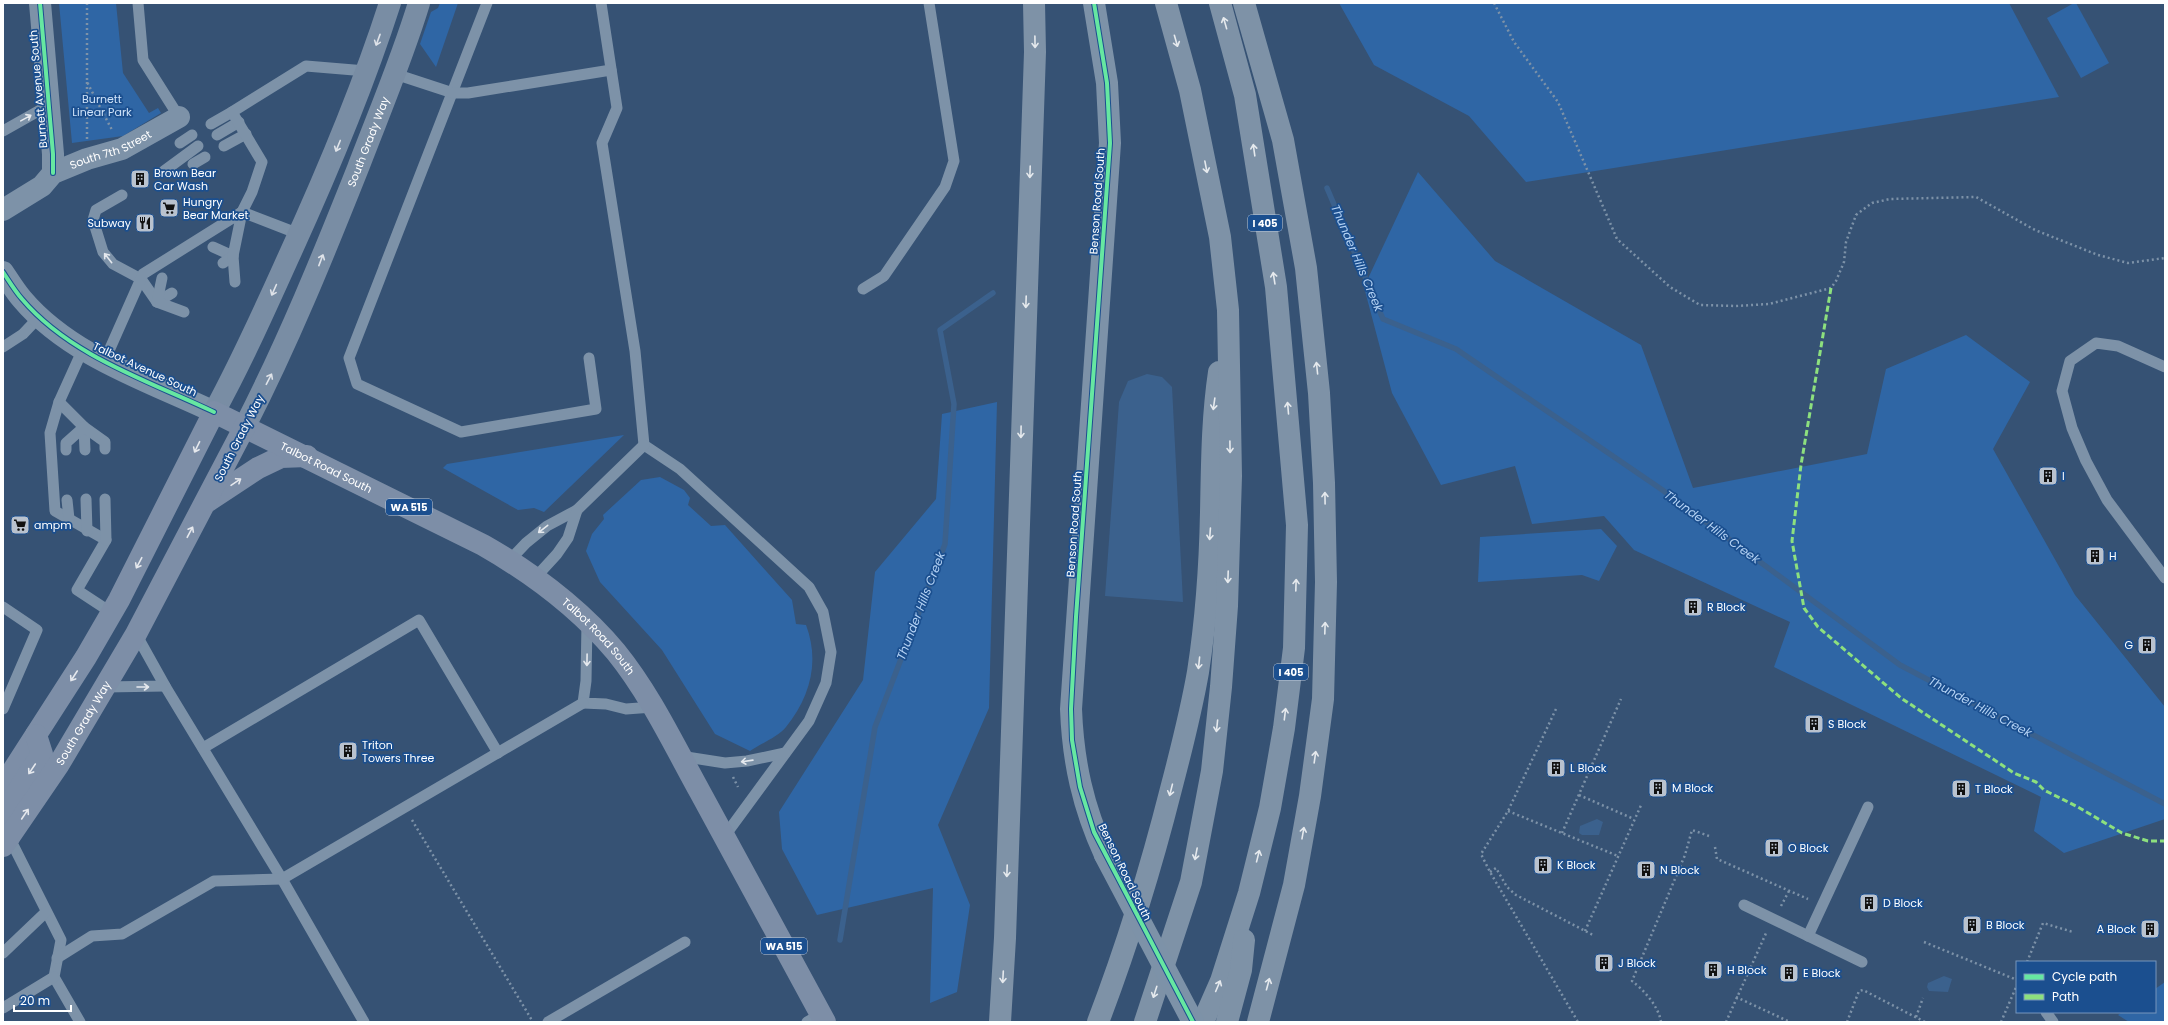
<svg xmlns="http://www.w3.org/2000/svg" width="2168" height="1025" viewBox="0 0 2168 1025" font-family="Poppins,sans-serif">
<rect width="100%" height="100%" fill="#365274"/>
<!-- green -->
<g fill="#2f66a5">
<path d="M 59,3 L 116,3 L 123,73 L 149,113 L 158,108 L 161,113 L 123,136 L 72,143 Z"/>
<path d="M 440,3 L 458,3 L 436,67 L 420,44 L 431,12 L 438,8 Z"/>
<path d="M 1339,3 L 2009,3 L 2059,97 L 1526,182 L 1469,116 L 1374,65 Z"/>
<path d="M 2074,3 L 2076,3 L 2109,63 L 2081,78 L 2047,18 Z"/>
<path d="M 1418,172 L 1495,261 L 1641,345 L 1693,488 L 1867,454 L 1886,369 L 1966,335 L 2030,382 L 1993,449 L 2075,595 L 2165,707 L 2165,819 L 2064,853 L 2034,831 L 2041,797 L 1774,667 L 1790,622 L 1634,550 L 1604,516 L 1532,524 L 1515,466 L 1441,485 L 1392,393 L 1364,287 Z"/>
<path d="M 997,402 L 989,708 L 938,825 L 970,905 L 957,992 L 930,1003 L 933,888 L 817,915 L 782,849 L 779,812 L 863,680 L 875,572 L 936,499 L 942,414 Z"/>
<path d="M 624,435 L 544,512 L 534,508 L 518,510 L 443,468 L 447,464 Z"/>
<path d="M 660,477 L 684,490 L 690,498 L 688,505 L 711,526 L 725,525 L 792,600 L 796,624 L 806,625 C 820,662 810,697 786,727 C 778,737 760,744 750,751 L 715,734 L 662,650 L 600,582 L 586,551 L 592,534 L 604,519 L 603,515 L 641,480 Z"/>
<path d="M 1601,529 L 1617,546 L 1599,581 L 1582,575 L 1478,582 L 1480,537 Z"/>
<path d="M 2165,982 L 2165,1022 L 2129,1022 L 2118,1015 L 2122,1012 L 2155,1012 L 2155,989 Z"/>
</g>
<!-- water -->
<g fill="#3b618d">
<path d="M 1147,374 L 1162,377 L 1172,387 L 1183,602 L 1105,596 L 1119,402 L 1128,381 Z"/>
<path d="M 1597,819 L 1603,822 L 1599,835 L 1582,835 L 1579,833 L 1580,826 Z"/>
<path d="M 1944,976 L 1952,979 L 1948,992 L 1929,991 L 1927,987 L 1928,983 Z"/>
</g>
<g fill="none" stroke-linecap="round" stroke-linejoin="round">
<!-- stream -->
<g stroke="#3b618d" stroke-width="5.5">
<path d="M 1327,188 L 1383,319 L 1456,349 L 1661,489 L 1900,665 L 2165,804"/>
<path d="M 840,940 L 875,727 L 945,544 L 954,404 L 940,330 L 993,293"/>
</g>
<!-- path -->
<g stroke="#7d92a8" stroke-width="2.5" stroke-dasharray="2 3" stroke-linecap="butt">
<path d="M 87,3 L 87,82 L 112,130"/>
<path d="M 1494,3 L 1514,42 L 1558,102 L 1617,239 L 1670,287 L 1700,305 L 1736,306 L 1769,304 L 1831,288 L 1836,281 L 1844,262 L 1846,242 L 1856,215 L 1872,203 L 1890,199 L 1976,197 L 2035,230 L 2098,255 L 2128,263 L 2165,258"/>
<path d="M 87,139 L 87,82"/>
<path d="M 1556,709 L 1508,811 L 1481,854 L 1490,872 L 1578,1022"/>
<path d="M 733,777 L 738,787"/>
<path d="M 1579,795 L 1634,819"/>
<path d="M 1508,811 L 1618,856"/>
<path d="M 412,820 L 533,1022"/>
<path d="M 1562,833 L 1621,699"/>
<path d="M 1715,847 L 1717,859 L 1808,899"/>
<path d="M 1490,872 L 1496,868 L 1507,887 L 1516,895 L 1593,935"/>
<path d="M 1781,906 L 1789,891"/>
<path d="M 1585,931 L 1642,803"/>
<path d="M 1924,942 L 2017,980"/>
<path d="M 2027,962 L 2043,923 L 2073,932"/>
<path d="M 1736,997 L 1790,1022"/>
<path d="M 1916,1017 L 1923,998"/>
<path d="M 1661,1022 C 1659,1007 1644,990 1632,981 L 1685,855 L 1692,830 L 1709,836"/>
<path d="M 1726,1022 L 1767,931"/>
<path d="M 1847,1022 L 1859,991 L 1863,990 L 1925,1022"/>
<path d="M 2001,1022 L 2017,985"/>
</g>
<!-- service -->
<g stroke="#7d92a8" stroke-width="11">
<path d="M 138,3 L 143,60 L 179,117"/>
<path d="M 487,3 L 349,358 L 357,384 L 461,432 L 596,409 L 589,358"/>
<path d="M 601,3 L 617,108 L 602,143 L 635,351 L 644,445 L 680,469 L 809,587 L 823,612 L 831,652 L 826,683 L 809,721 L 724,837"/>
<path d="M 395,74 L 453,93 L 468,93 L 611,70"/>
<path d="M 211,124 L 232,112"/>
<path d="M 3,131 L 49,105"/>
<path d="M 217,135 L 239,122"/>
<path d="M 180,143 L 192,135"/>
<path d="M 224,146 L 246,134"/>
<path d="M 193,164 L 205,157"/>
<path d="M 164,171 L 198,146"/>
<path d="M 122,195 L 96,210 L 93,220 L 103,252 L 113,264 L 141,279 L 157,302 L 172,293"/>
<path d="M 299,234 L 242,212 L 252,192 L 262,162 L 232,112 L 306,66 L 366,71"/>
<path d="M 213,247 L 233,256"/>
<path d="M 223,263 L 233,256"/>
<path d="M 162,278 L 157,302 L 184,312"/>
<path d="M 235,282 L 233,256 L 242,212"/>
<path d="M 863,289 L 884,276 L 945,187 L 954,161 L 929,3"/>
<path d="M 3,347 L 23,334 L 40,316"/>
<path d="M 83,349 L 59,402 L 50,433 L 55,511 L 106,540 L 77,590 L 112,613"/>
<path d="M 104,362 L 143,274 L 242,212"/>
<path d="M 2165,367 L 2118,346 L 2096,343 L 2070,361 L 2062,391 L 2072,428 L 2086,461 L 2107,500 L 2165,578"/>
<path d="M 59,402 L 84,427 L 85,450"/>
<path d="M 66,450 L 66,443 L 84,427 L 105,442 L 105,449"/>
<path d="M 86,499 L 87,531"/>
<path d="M 105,499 L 106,540"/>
<path d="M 67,500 L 69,519"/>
<path d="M 510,560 L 526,543 L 547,526 L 577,510 L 644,445"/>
<path d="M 535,578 L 557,554 L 568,538 L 577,510"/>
<path d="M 3,607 L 37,630 L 3,709"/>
<path d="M 587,622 L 586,681 L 583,703 L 606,704 L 626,709 L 653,707"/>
<path d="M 165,686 L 282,879 L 364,1022"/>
<path d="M 105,687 L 165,686 L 136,634"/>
<path d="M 203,748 L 419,620 L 498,753"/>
<path d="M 680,756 L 725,763 L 747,761 L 785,753"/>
<path d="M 9,837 L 61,940 L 54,977 L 80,1022"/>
<path d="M 1744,905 L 1862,962"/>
<path d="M 1808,936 L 1868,807"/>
<path d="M 3,953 L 46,912"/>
<path d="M 57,958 L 92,936 L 122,934 L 214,881 L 282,879 L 583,703"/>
<path d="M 3,1008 L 54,977"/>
<path d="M 2046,1012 L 2053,1022"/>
<path d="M 548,1022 L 685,942"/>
<path d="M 807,1022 L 821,1014"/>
</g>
<!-- minor -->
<g stroke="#7d92a8" stroke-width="22">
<path d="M 40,3 L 53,154 L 53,173"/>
<path id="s1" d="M 3,210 L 42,186 L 53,173 L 87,159 L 122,149 L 179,117"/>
</g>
<!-- tertiary -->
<g stroke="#7d92a8" stroke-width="22">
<path d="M 1094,3 L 1107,83 L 1110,143 L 1071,709 C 1073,762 1083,807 1105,855"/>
<path d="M 3,272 C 9,281 15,291 22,299 C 70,356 149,381 214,412"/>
</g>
<!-- secondary -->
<g stroke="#798da4" stroke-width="22">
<path d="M 214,412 C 242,361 265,309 289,256 C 327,173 362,90 390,3"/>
<path id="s2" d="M 245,426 C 288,342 323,256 358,168 C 379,113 402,59 419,3"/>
</g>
<!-- primary -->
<g stroke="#7d8ea7" stroke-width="22">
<path d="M 208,501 L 258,468 L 281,457 L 307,456"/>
<path id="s3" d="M 3,786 L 86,657 L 119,600 L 214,412 L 483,545 C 532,573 579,608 616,652 C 650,694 674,745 700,792 C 742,868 783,945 825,1022"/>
<path d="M 9,837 L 6,825 L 8,806 L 42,754 L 36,735"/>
<path id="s4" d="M 3,846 L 59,764 L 136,634 L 245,426"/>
</g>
<!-- motorway -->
<g stroke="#7e92a7" stroke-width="22">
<path d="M 1244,3 L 1283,140 L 1306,268 L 1319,393 L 1324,483 L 1326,582 L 1323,699 L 1310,796 L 1294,885 L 1258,1022"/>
<path d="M 1000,1022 L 1005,938 L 1035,52 L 1034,3"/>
<path d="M 1098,1022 C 1127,946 1151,868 1171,789 C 1181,751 1191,712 1198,672 C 1206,620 1210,565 1211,512 C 1212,465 1212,419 1219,372"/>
<path d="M 1145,1022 L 1191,882 L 1212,771 L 1221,687 L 1227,606 L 1231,476 L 1228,310 L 1220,237 L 1190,90 L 1166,3"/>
<path d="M 1203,1022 L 1221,981 L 1249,893 L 1270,808 L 1284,728 L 1294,648 L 1297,525 L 1276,287 L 1245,95 L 1220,3"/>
<path d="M 1227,1022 L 1241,970 L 1244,940"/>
</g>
<!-- tertiary-bridge -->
<path stroke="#7d92a8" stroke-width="22" d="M 1105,855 L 1193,1022"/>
<!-- quiet -->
<path stroke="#8de07e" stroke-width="3" stroke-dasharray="6 3" stroke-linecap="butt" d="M 1831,288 L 1801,465 L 1792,541 L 1804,608 L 1818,627 L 1901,698 L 2014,773 L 2036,782 L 2044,790 L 2078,807 L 2122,833 L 2148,841 L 2165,841"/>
<!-- cycleway casing -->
<g stroke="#1b4f8f" stroke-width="6">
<g id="cycleway">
<path d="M 40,3 L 53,154 L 53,173"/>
<path d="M 1094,3 L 1107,83 L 1110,143 L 1076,617 L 1071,709 L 1072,740 L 1080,787 L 1094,832 L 1193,1022"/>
<path d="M 3,272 C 9,281 15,291 22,299 C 70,356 149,381 214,412"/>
</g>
</g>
<!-- cycleway -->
<use href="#cycleway" stroke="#66e7a1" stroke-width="4"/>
</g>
<!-- one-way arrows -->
<defs><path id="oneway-shaft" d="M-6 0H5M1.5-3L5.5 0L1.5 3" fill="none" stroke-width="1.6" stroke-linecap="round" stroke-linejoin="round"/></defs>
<g stroke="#e5e9ed">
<use href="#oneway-shaft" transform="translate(1225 23) rotate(-106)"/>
<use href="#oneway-shaft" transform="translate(1176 41) rotate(74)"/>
<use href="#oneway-shaft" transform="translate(1035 42) rotate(89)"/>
<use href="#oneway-shaft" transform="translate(1254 150) rotate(-98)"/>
<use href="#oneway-shaft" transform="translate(1206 167) rotate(79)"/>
<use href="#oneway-shaft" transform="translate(1030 172) rotate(92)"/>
<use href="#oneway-shaft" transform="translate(1274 278) rotate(-99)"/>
<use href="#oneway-shaft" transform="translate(1026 302) rotate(92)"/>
<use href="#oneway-shaft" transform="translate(1317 368) rotate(-96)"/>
<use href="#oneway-shaft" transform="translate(1214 404) rotate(98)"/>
<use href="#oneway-shaft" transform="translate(1288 408) rotate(-95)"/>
<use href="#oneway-shaft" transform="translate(1021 432) rotate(91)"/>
<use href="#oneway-shaft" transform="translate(1230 447) rotate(89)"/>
<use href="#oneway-shaft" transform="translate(1325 498) rotate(-91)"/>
<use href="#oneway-shaft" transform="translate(1210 534) rotate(94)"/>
<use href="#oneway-shaft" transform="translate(1228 577) rotate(92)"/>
<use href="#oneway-shaft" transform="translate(1296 585) rotate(-88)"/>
<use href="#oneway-shaft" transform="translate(1325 628) rotate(-88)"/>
<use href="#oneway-shaft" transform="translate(1199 663) rotate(96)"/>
<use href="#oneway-shaft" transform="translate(1285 714) rotate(-83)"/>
<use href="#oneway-shaft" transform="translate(1217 726) rotate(96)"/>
<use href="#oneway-shaft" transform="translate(1315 757) rotate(-82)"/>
<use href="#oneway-shaft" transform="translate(1171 790) rotate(104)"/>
<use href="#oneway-shaft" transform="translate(1303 833) rotate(-80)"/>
<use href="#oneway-shaft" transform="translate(1196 854) rotate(101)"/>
<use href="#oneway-shaft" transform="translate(1258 856) rotate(-76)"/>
<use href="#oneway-shaft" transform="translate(1007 871) rotate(92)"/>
<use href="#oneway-shaft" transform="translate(1003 977) rotate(93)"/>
<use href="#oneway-shaft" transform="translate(1268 984) rotate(-75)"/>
<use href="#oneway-shaft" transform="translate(1218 986) rotate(-67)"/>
<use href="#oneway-shaft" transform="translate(1155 992) rotate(108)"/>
</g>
<g stroke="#dee2e8">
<use href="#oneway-shaft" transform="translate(378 40) rotate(110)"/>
<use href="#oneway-shaft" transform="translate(338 146) rotate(112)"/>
<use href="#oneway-shaft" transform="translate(321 260) rotate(-69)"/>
<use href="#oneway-shaft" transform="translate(274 290) rotate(114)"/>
<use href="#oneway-shaft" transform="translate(269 379) rotate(-63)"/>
</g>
<g stroke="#e5e9ee">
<use href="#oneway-shaft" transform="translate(26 118) rotate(-29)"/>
<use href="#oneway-shaft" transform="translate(108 258) rotate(-128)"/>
<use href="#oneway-shaft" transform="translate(543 529) rotate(142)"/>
<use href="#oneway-shaft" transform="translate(587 660) rotate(91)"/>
<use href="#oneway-shaft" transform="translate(143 687)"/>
<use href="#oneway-shaft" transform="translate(747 761) rotate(172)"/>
</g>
<g stroke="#e5e8ed">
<use href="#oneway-shaft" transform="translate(197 447) rotate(116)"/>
<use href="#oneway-shaft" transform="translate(236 482) rotate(-34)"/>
<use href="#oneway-shaft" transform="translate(190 532) rotate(-62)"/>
<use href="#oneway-shaft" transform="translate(139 563) rotate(118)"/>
<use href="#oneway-shaft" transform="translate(74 676) rotate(123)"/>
<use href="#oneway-shaft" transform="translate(32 769) rotate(124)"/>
<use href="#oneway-shaft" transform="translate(25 814) rotate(-56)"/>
</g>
<!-- icons -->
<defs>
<g id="building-square" transform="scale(1)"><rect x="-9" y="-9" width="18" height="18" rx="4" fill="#b9c2ce" stroke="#1b4f8f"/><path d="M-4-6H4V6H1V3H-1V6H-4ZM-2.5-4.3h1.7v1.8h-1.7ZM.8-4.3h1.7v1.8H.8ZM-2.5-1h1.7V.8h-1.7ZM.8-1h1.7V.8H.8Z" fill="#111"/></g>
<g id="supermarket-square" transform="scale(1)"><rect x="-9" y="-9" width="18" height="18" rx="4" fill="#b9c2ce" stroke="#1b4f8f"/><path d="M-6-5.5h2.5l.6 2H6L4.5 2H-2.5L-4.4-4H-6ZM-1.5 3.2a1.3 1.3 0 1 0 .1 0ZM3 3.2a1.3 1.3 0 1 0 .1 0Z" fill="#111"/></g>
<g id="restaurant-square" transform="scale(1)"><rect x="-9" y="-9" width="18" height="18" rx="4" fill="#b9c2ce" stroke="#1b4f8f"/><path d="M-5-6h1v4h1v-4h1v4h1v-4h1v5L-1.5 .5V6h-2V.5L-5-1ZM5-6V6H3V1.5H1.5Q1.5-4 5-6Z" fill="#111"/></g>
</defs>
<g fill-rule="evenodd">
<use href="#building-square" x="140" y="179"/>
<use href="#supermarket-square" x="169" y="208"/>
<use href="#restaurant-square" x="145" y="223"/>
<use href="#building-square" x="2048" y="476"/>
<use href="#supermarket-square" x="20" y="525"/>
<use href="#building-square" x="2095" y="556"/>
<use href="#building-square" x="1693" y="607"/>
<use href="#building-square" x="2147" y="645"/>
<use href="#building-square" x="1814" y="724"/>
<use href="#building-square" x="348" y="751"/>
<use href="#building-square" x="1556" y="768"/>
<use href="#building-square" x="1658" y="788"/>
<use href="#building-square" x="1961" y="789"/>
<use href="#building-square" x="1774" y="848"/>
<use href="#building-square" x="1543" y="865"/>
<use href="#building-square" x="1646" y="870"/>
<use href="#building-square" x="1869" y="903"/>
<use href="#building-square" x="1972" y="925"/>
<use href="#building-square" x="2150" y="929"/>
<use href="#building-square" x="1604" y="963"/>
<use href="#building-square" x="1713" y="970"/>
<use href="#building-square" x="1789" y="973"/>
</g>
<g text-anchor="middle" stroke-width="3.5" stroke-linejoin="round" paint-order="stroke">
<!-- shield labels -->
<g fill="#1b4f8f" stroke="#bbcadd" stroke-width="1">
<rect x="1248" y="215" width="34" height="16" rx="3"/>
<rect x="386" y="499" width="46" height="16" rx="3"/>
<rect x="1274" y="664" width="34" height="16" rx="3"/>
<rect x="761" y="938" width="46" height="16" rx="3"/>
</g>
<g font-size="10" font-weight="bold" fill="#fff">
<text x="1265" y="227">I 405</text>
<text x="409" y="511">WA 515</text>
<text x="1291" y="676">I 405</text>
<text x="784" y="950">WA 515</text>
</g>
<!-- street labels -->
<g font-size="11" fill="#fff" stroke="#1b4f8f">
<text transform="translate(38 89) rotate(-95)" y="4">Burnett Avenue South</text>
<text dy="4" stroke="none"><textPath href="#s2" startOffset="310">South Grady Way</textPath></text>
<text dy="4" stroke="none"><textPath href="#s1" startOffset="125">South 7th Street</textPath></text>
<text transform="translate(1097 201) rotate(-86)" y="4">Benson Road South</text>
<text transform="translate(145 369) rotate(25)" y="4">Talbot Avenue South</text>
<text transform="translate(239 438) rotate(-63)" y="4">South Grady Way</text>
<text dy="4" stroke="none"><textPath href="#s3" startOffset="555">Talbot Road South</textPath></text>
<text transform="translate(1074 524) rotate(-86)" y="4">Benson Road South</text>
<text dy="4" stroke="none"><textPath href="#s3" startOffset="878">Talbot Road South</textPath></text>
<text dy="4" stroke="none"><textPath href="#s4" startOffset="147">South Grady Way</textPath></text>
<text transform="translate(1125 872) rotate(64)" y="4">Benson Road South</text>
</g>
<!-- park labels -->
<g font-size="11" fill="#cfe3fa" stroke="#1b4f8f">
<text x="102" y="103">Burnett<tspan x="102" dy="13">Linear Park</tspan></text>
</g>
<!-- poi labels -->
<g font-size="11" fill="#fff" stroke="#1b4f8f" text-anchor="start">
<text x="154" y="177">Brown Bear<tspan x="154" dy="13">Car Wash</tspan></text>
<text x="183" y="206">Hungry<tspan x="183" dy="13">Bear Market</tspan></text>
<text x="131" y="227" text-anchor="end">Subway</text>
<text x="2062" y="480">I</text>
<text x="34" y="529">ampm</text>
<text x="2109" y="560">H</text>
<text x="1707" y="611">R Block</text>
<text x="2133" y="649" text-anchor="end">G</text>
<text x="1828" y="728">S Block</text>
<text x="362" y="749">Triton<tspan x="362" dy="13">Towers Three</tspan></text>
<text x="1570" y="772">L Block</text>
<text x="1672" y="792">M Block</text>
<text x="1975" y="793">T Block</text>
<text x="1788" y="852">O Block</text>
<text x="1557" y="869">K Block</text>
<text x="1660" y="874">N Block</text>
<text x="1883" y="907">D Block</text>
<text x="1986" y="929">B Block</text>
<text x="2136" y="933" text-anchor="end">A Block</text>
<text x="1618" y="967">J Block</text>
<text x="1727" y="974">H Block</text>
<text x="1803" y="977">E Block</text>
</g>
<!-- water labels -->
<g font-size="12" font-style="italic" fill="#b5d3f5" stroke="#1b4f8f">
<text transform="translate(1357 258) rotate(67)" y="4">Thunder Hills Creek</text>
<text transform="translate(1712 527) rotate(36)" y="4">Thunder Hills Creek</text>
<text transform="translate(921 606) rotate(-69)" y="4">Thunder Hills Creek</text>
<text transform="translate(1980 707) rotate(28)" y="4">Thunder Hills Creek</text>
</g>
</g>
<!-- border -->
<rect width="2168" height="1025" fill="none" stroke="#ffffff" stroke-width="8"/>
<!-- legend -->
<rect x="2016" y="961" width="140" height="52" fill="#1b4f8f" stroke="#7695bc"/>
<rect x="2024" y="974" width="20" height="6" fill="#66e7a1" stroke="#7695bc"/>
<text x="2052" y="981" font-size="12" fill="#ffffff">Cycle path</text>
<rect x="2024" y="994" width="20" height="6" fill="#8de07e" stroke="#7695bc"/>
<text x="2052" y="1001" font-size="12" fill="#ffffff">Path</text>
<!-- scale -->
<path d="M14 1005v6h57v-6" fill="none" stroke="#ffffff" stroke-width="2"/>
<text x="20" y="1005" font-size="12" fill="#ffffff" stroke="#1b4f8f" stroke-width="3" paint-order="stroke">20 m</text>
</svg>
